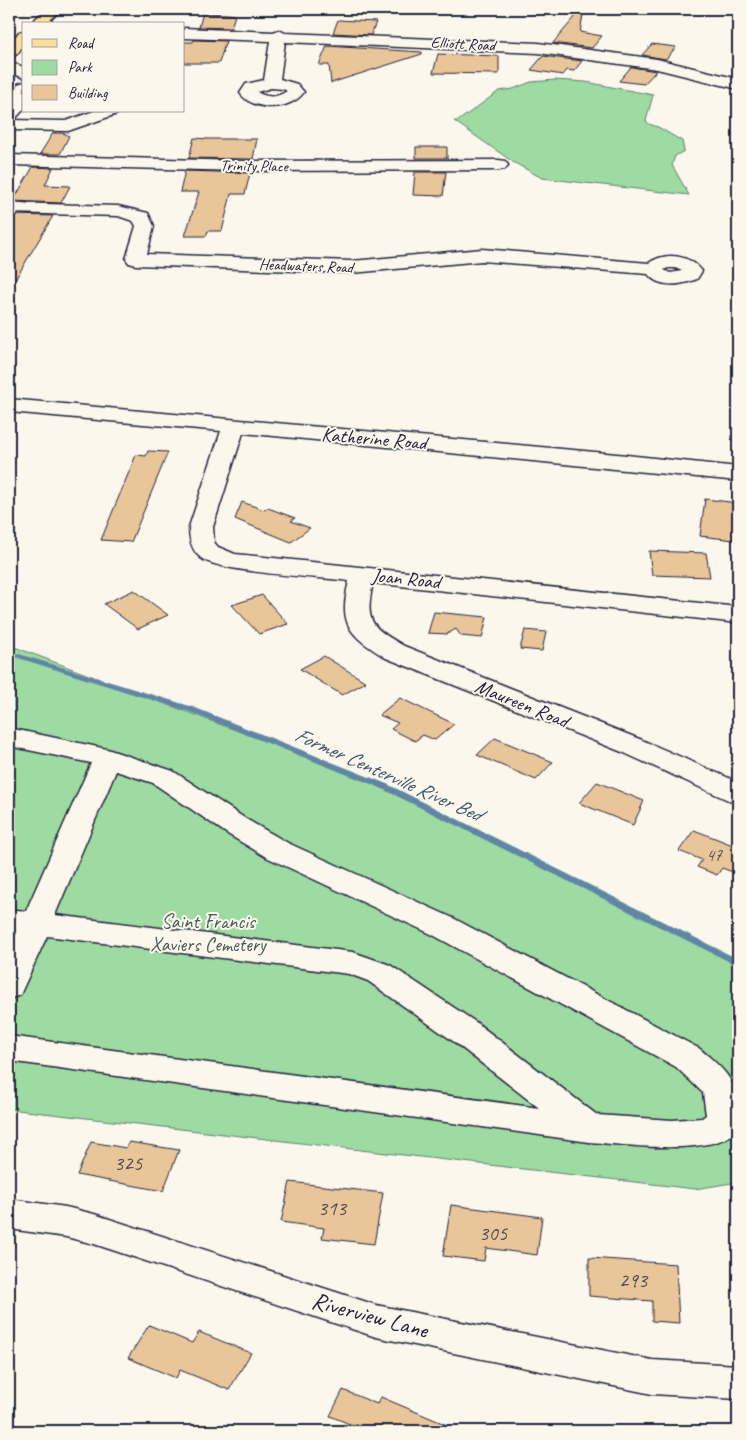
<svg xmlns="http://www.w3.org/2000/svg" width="747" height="1440" viewBox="0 0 747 1440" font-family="Caveat,sans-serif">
<rect width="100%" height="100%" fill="#fbf7ec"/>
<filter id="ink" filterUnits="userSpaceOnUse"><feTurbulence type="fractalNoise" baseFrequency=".02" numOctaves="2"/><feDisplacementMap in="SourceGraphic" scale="10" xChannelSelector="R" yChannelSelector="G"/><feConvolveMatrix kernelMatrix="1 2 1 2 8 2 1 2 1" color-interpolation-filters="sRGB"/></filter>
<g filter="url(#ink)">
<!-- green -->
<g fill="#9ddba3" stroke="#607e6f">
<path d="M 555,80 L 586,82 L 653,95 L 646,121 L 649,124 L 658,127 L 682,141 L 684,151 L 675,156 L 672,165 L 689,195 L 542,178 L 513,162 L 454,121 L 458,121 L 499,91 L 513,89 L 531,82 Z"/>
<path d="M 9,645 L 355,775 L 738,961 L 738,1182 L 695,1189 L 9,1109 Z"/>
</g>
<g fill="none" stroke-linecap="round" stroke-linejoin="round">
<!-- stream -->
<path fill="#5f87a3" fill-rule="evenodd" d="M 9,651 L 193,707 L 387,784 L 738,959 L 738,966 L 381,788 L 187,711 L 9,655 Z"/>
</g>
<!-- building -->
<g fill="#e9c59a" stroke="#22223b">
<path d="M 582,9 L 584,9 L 580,32 L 602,36 L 592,48 L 553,43 Z"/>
<path d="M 203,13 L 227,14 L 235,15 L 231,28 L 199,27 Z"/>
<path d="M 338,20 L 376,22 L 371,35 L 333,33 Z"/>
<path d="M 194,40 L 226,41 L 219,63 L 184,63 L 184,42 L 193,42 Z"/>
<path d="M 652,44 L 676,47 L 666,59 L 642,55 Z"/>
<path d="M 327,46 L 422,52 L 422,54 L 331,83 L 329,65 L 319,65 Z"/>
<path d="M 438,54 L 499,56 L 499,74 L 433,73 Z"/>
<path d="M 543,56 L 582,61 L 574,71 L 567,70 L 563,75 L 531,70 Z"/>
<path d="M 631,67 L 656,71 L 644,84 L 619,81 Z"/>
<path d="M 53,133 L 63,133 L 69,136 L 60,154 L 40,154 Z"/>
<path d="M 194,138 L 208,139 L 257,139 L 253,159 L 189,158 Z"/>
<rect x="416" y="147" width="31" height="11"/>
<path d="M 33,167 L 53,168 L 45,185 L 70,186 L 61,203 L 13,201 Z"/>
<path d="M 185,171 L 250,173 L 245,194 L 231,194 L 222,231 L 208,231 L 206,236 L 185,236 L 199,192 L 180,192 Z"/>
<path d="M 415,172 L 446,172 L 443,196 L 413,195 Z"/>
<path d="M 9,215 L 53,216 L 9,290 Z"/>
<path d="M 148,451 L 168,452 L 131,542 L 101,540 L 136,455 L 146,456 Z"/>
<path d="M 705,499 L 738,503 L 734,540 L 700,536 Z"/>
<path d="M 242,502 L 264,510 L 268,508 L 295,518 L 291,521 L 310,528 L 291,542 L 235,519 Z"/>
<path d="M 649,551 L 706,553 L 710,577 L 652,575 Z"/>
<path d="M 134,590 L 168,615 L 138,629 L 104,604 Z"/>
<path d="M 262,595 L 288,624 L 259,634 L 232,605 Z"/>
<path d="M 434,612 L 487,617 L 482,638 L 461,636 L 456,629 L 447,634 L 428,633 Z"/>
<path d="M 525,630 L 546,632 L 542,651 L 520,649 Z"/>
<path d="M 324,656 L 366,682 L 342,695 L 300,669 Z"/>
<path d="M 400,698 L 454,724 L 435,740 L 423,735 L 415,741 L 391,729 L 398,723 L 379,715 Z"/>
<path d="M 495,738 L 553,762 L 536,780 L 477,755 Z"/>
<path d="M 597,782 L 644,801 L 633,825 L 579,803 Z"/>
<path d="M 694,830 L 738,847 L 738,874 L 722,868 L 717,875 L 697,867 L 702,860 L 679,851 Z"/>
<path d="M 91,1142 L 126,1148 L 129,1142 L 179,1150 L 163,1191 L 77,1175 Z"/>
<path d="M 290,1182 L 383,1193 L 374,1244 L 322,1238 L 324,1228 L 281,1222 Z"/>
<path d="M 451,1205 L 542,1217 L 537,1255 L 486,1248 L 484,1261 L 443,1256 Z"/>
<path d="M 589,1258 L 676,1264 L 679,1323 L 652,1321 L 652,1301 L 589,1296 Z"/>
<path d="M 149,1325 L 192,1343 L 199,1332 L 251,1353 L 229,1390 L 180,1370 L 176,1378 L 128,1358 Z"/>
<path d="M 343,1390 L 377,1404 L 381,1397 L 461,1431 L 367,1431 L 330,1416 Z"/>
</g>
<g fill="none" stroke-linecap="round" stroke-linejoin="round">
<!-- minor casing -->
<g stroke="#22223b" stroke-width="3">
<g id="minor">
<path d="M 184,28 L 273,32 L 279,30 L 285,33 L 538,43 L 657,59 L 738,79 L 738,89 L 657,69 L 538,53 L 285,42 L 280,79 L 297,84 L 304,92 C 291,111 253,112 240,93 L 246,84 L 264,80 L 270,41 L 184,38 ZM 271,88 L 283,89 L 287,91 C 277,98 267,98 257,92 Z"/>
<path d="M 9,62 L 24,67 L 24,78 L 9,72 Z"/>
<path d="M 24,82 L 24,109 L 15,119 L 9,120 C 9,107 11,95 18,84 Z"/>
<path d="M 94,111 L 119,111 L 117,114 L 68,131 L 9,130 L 9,120 L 66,121 Z"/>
<path d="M 9,155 L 243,161 L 499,160 L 505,161 L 508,165 L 505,169 L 499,170 L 243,171 L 9,165 Z"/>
<path d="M 9,203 L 118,206 L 148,213 L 154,226 L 147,254 L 352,261 L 482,249 L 649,263 C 666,251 690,255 702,271 L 697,279 C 682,285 659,289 648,274 L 482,261 L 352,273 L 136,265 L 129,263 L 126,259 L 136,226 L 133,221 L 118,216 L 9,213 ZM 668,268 L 675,268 L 682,271 L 670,273 L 664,270 Z"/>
<path d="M 9,399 L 617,454 L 738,467 L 738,481 L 243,433 L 213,527 L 214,542 L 218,547 L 235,554 L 738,607 L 738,623 L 373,583 C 364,623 372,627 404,646 L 642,740 L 738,782 L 738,802 L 728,800 L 622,752 L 386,658 C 349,635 338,625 349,581 C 319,577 221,573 201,558 C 191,550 189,539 189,527 L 221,431 L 9,412 Z"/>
<path d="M 9,728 L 107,749 L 173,771 L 246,819 L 288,843 L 453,918 L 700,1049 C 722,1068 738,1080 738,1111 C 738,1117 740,1124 737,1129 C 718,1158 620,1144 589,1142 L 9,1061 L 9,1036 L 539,1108 L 453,1041 L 368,981 L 349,974 L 47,936 L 20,995 L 9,999 L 9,951 L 17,932 L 9,931 L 9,909 L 26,911 L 91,763 L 9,746 ZM 116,771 L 153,783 L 226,833 L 266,857 L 431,934 L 676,1067 L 703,1093 L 706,1115 L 702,1118 L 672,1120 L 597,1115 L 477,1023 L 390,965 L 353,952 L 55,915 Z"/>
<path d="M 9,1199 L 66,1207 L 94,1214 L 376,1305 L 652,1360 L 738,1365 L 738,1399 L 652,1394 L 376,1337 L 94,1244 L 66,1237 L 9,1229 Z"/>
</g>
</g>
<!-- major casing -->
<g stroke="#22223b" stroke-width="3">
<g id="major">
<path d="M 46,9 L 62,9 L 46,24 L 30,24 Z"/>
<path d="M 24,31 C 24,42 22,55 9,58 L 9,44 L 19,32 Z"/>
</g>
</g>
<!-- minor -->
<use href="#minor" fill="#fbf7ec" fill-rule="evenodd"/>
<!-- major -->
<use href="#major" fill="#fcde96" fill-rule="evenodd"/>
</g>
</g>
<g text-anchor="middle" stroke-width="4" stroke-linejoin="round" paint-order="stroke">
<!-- far-street labels -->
<g font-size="16" fill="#22223b" stroke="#fbf7ec">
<text transform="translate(463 43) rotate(3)" y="6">Elliott Road</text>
<text transform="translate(254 165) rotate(1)" y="6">Trinity Place</text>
<text transform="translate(306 265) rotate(2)" y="6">Headwaters Road</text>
</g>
<!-- number labels -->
<g font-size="18" fill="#544b53">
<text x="714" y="861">47</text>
</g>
<!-- street labels -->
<g font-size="20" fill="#22223b" stroke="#fbf7ec">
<text transform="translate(374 438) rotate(5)" y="7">Katherine Road</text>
<text transform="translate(406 578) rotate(6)" y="7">Joan Road</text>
<text transform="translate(522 703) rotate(22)" y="7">Maureen Road</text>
</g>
<!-- park labels -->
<g font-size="20" fill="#475a5a" stroke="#fbf7ec">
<text x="208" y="928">Saint Francis<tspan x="208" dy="23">Xaviers Cemetery</tspan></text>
</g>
<!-- water labels -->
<g font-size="21" font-style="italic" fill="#40556f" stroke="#fbf7ec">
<text transform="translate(388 774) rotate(24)" y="7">Former Centerville River Bed</text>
</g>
<!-- near-number labels -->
<g font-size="21" fill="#544b53">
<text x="128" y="1170">325</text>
<text x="332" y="1215">313</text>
<text x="493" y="1240">305</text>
<text x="633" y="1287">293</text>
</g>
<!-- near-street labels -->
<g font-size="24" fill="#22223b" stroke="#fbf7ec">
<text transform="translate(370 1315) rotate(15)" y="8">Riverview Lane</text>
</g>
</g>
<!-- margin -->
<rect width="747" height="1440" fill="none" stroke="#fbf7ec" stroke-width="30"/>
<rect x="15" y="15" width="717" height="1410" fill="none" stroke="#22223b" stroke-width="2" filter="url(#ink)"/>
<!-- legend -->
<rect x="22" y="22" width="162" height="90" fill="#fbf7ec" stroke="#a4a2a5"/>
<rect x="32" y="39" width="25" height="8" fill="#fcde96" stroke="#a4a2a5"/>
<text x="68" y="48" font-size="15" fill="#22223b">Road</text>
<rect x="32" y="60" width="25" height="15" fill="#9ddba3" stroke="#a4a2a5"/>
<text x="68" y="72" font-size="15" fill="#22223b">Park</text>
<rect x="32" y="85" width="25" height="15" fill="#e9c59a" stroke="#a4a2a5"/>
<text x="68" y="98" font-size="15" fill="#22223b">Building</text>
</svg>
